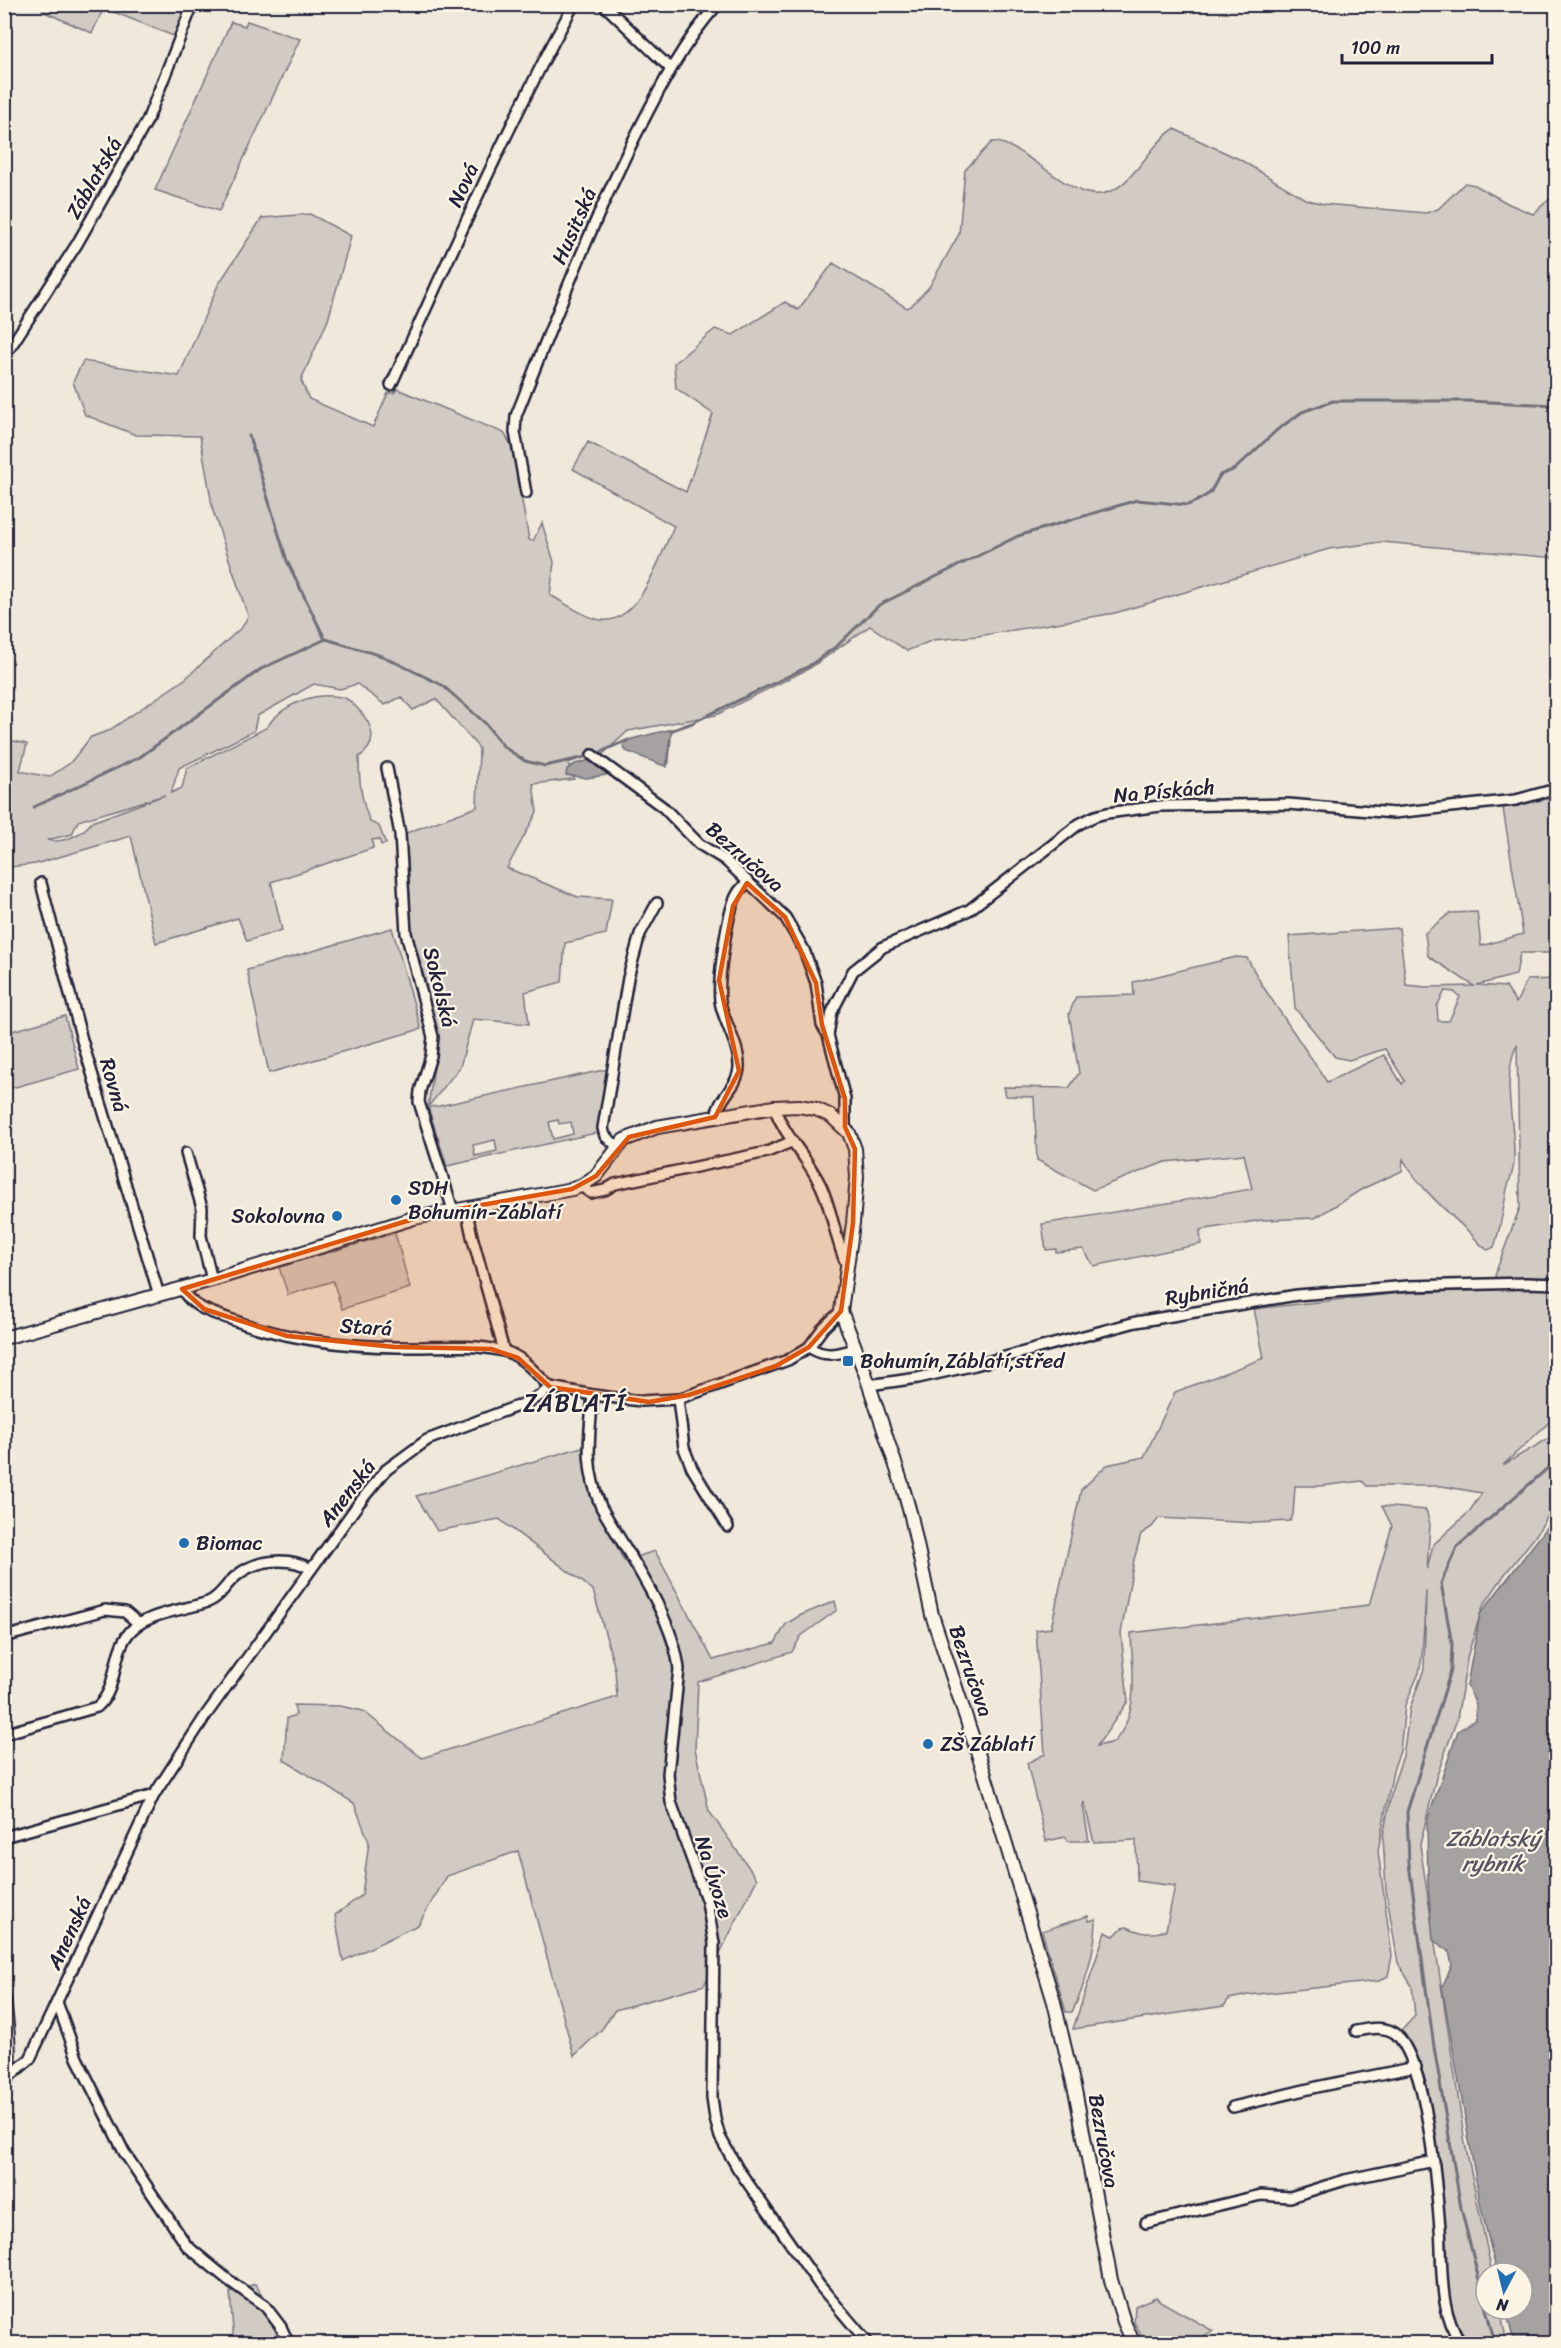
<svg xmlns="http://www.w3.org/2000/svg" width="1561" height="2348" viewBox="0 0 1561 2348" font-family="Sriracha,sans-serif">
<rect width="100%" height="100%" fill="#efe8db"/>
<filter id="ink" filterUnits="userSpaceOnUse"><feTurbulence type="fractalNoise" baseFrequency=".0167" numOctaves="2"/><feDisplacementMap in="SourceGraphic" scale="12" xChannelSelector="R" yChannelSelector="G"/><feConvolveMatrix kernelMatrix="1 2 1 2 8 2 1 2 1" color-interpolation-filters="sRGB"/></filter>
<g filter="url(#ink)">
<!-- green -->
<g fill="#d1cbc3" stroke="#7a767f" stroke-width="1.5" fill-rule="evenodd">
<path d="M 44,4 L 187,5 L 176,37 L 104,8 L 92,33 L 42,11 Z"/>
<path d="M 247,21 L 300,39 L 219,211 L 155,190 L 231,22 L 245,26 Z"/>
<path d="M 1174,129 L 1239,159 L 1305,199 L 1324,204 L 1426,213 L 1438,209 L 1465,183 L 1475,185 L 1509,204 L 1533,214 L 1556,193 L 1556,558 L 1382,542 L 1329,549 L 1115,613 L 978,636 L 933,640 L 907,651 L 870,626 L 810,668 L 716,715 L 628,731 L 603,754 L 594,754 L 568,763 L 574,779 L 533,784 L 537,812 L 507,868 L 578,897 L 612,899 L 606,934 L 565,943 L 562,982 L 525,992 L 529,1024 L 473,1019 L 460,1067 L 428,1107 L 439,1106 L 608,1069 L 601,1132 L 447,1166 L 428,1107 L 438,1041 L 412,935 L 406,833 L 477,807 L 479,748 L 436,699 L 413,710 L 401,697 L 385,705 L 357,684 L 340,689 L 314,684 L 257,716 L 254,731 L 179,768 L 171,793 L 182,788 L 187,768 L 266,728 C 282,704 316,690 345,698 C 350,700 355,706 359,710 C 373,725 379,744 359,757 C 359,781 361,800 370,822 L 379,826 L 386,844 L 381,845 L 379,839 L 372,840 L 373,848 L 271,882 L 282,930 L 247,941 L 238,918 L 156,943 L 131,836 L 35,864 L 11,867 L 7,850 L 5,851 L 5,739 L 27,744 L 20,771 L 49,777 L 70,763 L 91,737 L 108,731 L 185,679 L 243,626 L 248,616 L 213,511 L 200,436 L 136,435 L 85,415 L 73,382 L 83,361 L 179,376 L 218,285 L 262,218 L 310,214 L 351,236 L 328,320 L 301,380 L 309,399 L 373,427 L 388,393 L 394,393 L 397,389 L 504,433 L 512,446 L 529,540 L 533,541 L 542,523 L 554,562 L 550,595 C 565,603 581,615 596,619 C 638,631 660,555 674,526 L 573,469 L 588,442 L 686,492 L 713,414 L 676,388 L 674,363 L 715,329 L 733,335 L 785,302 L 798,310 L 833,263 L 907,308 L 911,306 L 929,287 L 959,234 L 965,170 L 992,142 C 1010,137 1062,187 1087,193 C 1128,203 1144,148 1174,129 ZM 165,795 L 92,822 C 83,834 63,844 47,840 L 72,834 L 78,821 ZM 558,1120 L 559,1124 L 571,1122 L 573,1134 L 553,1139 L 549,1122 ZM 495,1140 L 497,1151 L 475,1156 L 473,1145 Z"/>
<path d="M 1556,797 L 1556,953 L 1520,953 L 1516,975 L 1477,985 L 1506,987 L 1516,1003 L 1527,980 L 1556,979 L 1556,1416 L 1503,1465 L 1556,1434 L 1556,1503 L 1534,1538 L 1505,1574 L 1483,1606 L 1468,1654 L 1457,1719 L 1436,1778 L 1420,1845 L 1465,2143 L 1492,2273 L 1486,2273 L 1486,2309 L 1500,2309 L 1507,2343 L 1468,2343 L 1453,2317 L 1447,2288 L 1447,2247 L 1434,2123 L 1416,2063 L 1399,2033 L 1415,2016 L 1412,1986 L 1398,1963 L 1386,1890 L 1383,1836 L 1393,1785 L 1403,1756 L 1410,1708 L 1424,1669 L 1426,1591 L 1422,1656 L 1419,1673 L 1405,1705 L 1400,1751 L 1393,1770 L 1378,1851 L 1392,1956 L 1388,1976 L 1379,1981 L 1248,1995 L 1229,1999 L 1224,2006 L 1073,2029 L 1105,1932 L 1114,1936 L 1122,1928 L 1127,1927 C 1140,1933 1151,1936 1166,1930 L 1175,1886 L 1137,1881 L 1136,1840 L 1094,1842 L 1084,1802 L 1083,1806 L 1089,1841 L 1067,1841 L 1066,1837 L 1046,1841 L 1027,1763 L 1045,1754 L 1036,1630 L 1051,1628 L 1081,1490 L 1107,1465 L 1144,1457 L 1175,1392 L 1264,1358 L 1254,1309 L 1400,1293 L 1491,1290 L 1498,1266 L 1520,1207 L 1517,1044 C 1500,1081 1516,1124 1514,1162 C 1514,1171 1509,1180 1507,1189 C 1503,1209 1501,1228 1494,1247 L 1488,1250 C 1480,1246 1477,1240 1471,1234 C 1447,1211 1419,1188 1403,1159 L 1402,1171 L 1364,1188 L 1315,1218 L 1262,1220 L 1200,1230 L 1201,1244 L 1094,1266 L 1083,1249 L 1056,1252 L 1056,1249 L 1046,1250 L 1042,1224 L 1252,1189 L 1244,1154 L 1165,1162 L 1093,1190 L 1037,1160 L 1034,1097 L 1006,1096 L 1004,1087 L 1069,1088 L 1079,1073 L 1069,1014 L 1076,997 L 1134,995 L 1133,982 L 1236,957 L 1247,958 L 1262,985 L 1327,1082 L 1384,1055 L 1402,1084 L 1405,1081 L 1385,1049 L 1349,1060 L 1335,1057 L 1295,1008 L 1289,936 L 1399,928 L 1406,985 L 1426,987 L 1474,986 L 1428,956 L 1425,933 L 1450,913 L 1477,912 L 1481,946 L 1523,934 L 1503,808 ZM 1445,991 L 1454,992 L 1460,997 L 1449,1021 L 1438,1021 L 1437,1006 ZM 1362,1481 L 1367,1486 L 1442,1486 L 1482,1493 L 1469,1512 L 1433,1545 L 1427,1569 L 1430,1524 L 1426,1510 L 1382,1506 L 1392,1526 L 1369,1605 L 1131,1633 C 1132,1670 1141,1712 1114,1742 L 1097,1746 L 1128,1701 L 1121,1633 L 1134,1560 L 1141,1534 L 1152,1527 L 1159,1518 L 1256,1523 L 1290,1521 L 1293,1515 L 1295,1486 L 1320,1486 Z"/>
<path d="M 392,928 L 421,1029 L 269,1073 L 247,970 Z"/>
<path d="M 65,1016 L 79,1069 L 5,1090 L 5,1033 Z"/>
<path d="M 395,1233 L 410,1288 L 342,1309 L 333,1281 L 288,1295 L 279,1267 Z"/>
<path d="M 582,1447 L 590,1493 L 624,1561 L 655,1551 L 713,1660 L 775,1643 L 786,1624 L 799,1616 L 835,1601 L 837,1610 L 801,1636 L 792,1652 L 698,1682 L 695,1749 L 709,1811 L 757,1879 L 704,1985 L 615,2010 L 602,2029 L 574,2056 L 518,1851 L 447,1876 L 418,1925 L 343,1961 L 335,1915 L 362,1895 L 369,1842 L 354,1803 L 284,1760 L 287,1718 L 296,1715 L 294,1705 L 340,1706 L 363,1711 L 422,1758 L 617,1697 L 615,1669 L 593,1590 L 499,1519 L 437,1531 L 416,1496 Z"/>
<path d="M 1088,1916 L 1089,1921 L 1096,1919 C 1096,1947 1085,1987 1072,2012 L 1066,2012 L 1042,1931 Z"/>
<path d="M 255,2284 L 294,2343 L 234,2343 L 230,2292 Z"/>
<path d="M 1156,2297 L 1160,2301 L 1213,2331 L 1190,2343 L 1145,2343 L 1134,2322 L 1135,2306 Z"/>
</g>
<!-- water -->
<g fill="#a6a2a2" stroke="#716f79" stroke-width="1.5">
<path d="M 672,729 L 667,767 L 626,751 L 623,746 L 628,740 Z"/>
<path d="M 590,760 L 596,762 L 607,773 L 606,775 L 587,778 L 566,775 L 567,769 L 575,764 Z"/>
<path d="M 1556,1516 L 1556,2343 L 1514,2343 L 1506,2309 L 1522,2309 L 1522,2273 L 1497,2273 L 1481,2208 L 1442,1987 L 1452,1965 L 1449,1951 L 1433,1940 L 1428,1884 L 1427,1821 L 1458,1731 L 1476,1719 L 1476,1704 L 1467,1685 L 1480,1614 Z"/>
</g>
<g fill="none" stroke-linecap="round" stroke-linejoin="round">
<!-- stream -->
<g stroke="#716f79" stroke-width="3">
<path d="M 249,436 L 287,561 L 325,639"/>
<path d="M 670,731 L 692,723 L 809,666 L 838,645 L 879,605 L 1018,536 L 1137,500 L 1188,505 L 1197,501 L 1210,493 L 1220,475 L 1235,469 L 1277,430 L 1302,412 L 1333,401 L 1467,401 L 1556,405"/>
<path d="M 596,754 L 628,740"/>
<path d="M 666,763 L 668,763 L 670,740"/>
<path d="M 34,807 L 140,757 L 261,669 L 326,639 L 382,656 L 442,685 L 485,723 L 504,747 L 525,761 L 545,766 L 590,756"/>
<path d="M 1486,2308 L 1461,2208 L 1434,2047 L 1409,1864 L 1407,1812 L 1451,1670 L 1452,1644 L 1441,1583 L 1457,1547 L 1556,1461"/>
<path d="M 1486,2309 L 1495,2344"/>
</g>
<!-- street casing -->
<g stroke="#22223b" stroke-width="14">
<g id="street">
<path d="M 603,4 L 670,68"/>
<path d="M 4,357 L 77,244 L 147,121 L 193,4"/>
<path d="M 391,385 C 450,257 506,128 574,4"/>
<path d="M 526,493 L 515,432 L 516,416 C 553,323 589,229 634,139 C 659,90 681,45 718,4"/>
<path d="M 592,755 L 664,808 L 699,844 L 725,860 L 785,917 L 804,950 L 816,983 L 822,1025 L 828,1035 L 845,1099 L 845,1127"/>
<path d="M 387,768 L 400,834 L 406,933 L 433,1037 L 431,1056 L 420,1091 L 419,1102 L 453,1210"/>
<path d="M 41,883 L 82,1040 L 159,1295"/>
<path d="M 828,1035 L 832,1012 L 853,971 L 883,947 L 969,910 L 1079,824 L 1095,816 L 1107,813 L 1160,806 L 1288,804 L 1394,813 L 1516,800 L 1556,789"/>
<path d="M 774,1107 C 785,1137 808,1158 821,1186 C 833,1212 835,1240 847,1266"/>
<path d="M 716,1117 C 718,1098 738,1087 739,1068 C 740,1047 726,1026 721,1006 C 716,987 727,909 738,893 C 740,889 744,886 747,883"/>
<path d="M 617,1146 L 605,1136 L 603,1128 L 628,978 L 640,934 L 657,903"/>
<path d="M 186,1153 L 202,1208 L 201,1236 L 212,1280"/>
<path d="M 581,1186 L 591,1193 L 605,1190 L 615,1184 L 767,1152 L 791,1142"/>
<path d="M 466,1208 L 472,1236 L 504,1351"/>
<path d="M 182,1289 C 192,1308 211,1312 230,1319 C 284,1339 340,1346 397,1347 C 431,1348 470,1343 503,1351 C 522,1355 536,1374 550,1387"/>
<path d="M 809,1347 C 825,1358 837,1354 855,1349"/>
<path d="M 869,1385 L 918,1378 L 975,1365 L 1136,1322 L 1297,1295 L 1408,1286 L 1527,1283 L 1556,1284"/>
<path d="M 593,1395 C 589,1439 584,1466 601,1507 C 628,1554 673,1616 679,1669 L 668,1774 L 671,1802 L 707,1902 L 714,1943 L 712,2098 L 715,2119 L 720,2137 L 738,2169 L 820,2286 L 869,2344"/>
<path d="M 678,1399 L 684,1448 L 692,1468 L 728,1527"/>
<path d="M 4,1637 L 105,1610 L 125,1612 L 139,1624"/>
<path d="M 4,1734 L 97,1707 C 119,1688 111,1655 129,1633 C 144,1613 186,1610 208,1602 C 221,1597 225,1585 235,1577 C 255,1559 289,1556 311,1569"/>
<path d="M 4,1837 L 154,1795"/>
<path d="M 57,2002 L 77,2058 L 124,2152 L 187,2246 L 227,2279 L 265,2306 L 281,2327 L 289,2344"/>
<path d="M 1356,2031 C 1369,2029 1385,2025 1396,2034 C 1408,2045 1418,2076 1422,2092 C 1432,2137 1436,2182 1440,2228 C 1443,2269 1438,2309 1461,2344"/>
<path d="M 7,2078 L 30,2059 L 154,1795 L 206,1715 L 359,1503 L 386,1470 L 427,1440 L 528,1402 L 541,1395 L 550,1387 L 593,1395 L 641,1401 L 678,1399 L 788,1360 L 809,1347 L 823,1328 L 841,1311"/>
<path d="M 1233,2107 L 1321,2086 L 1416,2067"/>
<path d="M 1146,2223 L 1261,2195 L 1290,2197 L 1345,2180 L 1434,2161"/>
</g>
</g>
<!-- secondary casing -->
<g stroke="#22223b" stroke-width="16">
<g id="secondary">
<path d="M 4,1338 L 212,1280 L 414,1218 L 572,1189 L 581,1186 L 596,1176 L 624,1140 L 657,1127 L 774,1107 L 799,1106 L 816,1109 L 831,1116 L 849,1133 L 855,1149 L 857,1177 L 853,1223 L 841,1311 L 865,1373 L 902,1484 L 911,1516 L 932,1615 L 985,1775 L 1054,2002 L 1076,2095 L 1111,2280 L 1124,2322 L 1134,2344"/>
<path d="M 4,1998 C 7,2027 13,2060 4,2087"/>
</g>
</g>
<!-- street -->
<use href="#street" stroke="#fcf5e5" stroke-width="9"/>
<!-- secondary -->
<use href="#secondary" stroke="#fcf5e5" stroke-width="12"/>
</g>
</g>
<!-- marked area -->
<path fill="#de560e" fill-opacity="0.2" stroke="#de560e" stroke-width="4.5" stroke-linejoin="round" d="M 747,883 L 785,917 L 816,983 L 822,1025 L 845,1099 L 845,1127 L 855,1149 L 853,1223 L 841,1311 L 809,1347 L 776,1366 L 689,1395 L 649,1402 L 550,1387 L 518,1358 L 491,1349 L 394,1347 L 287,1336 L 204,1309 L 182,1289 L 430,1214 L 572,1189 L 596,1176 L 629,1137 L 715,1117 L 739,1071 L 719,980 L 733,906 Z"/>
<!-- markers -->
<g fill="#1f6fb2" stroke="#fcf5e5" stroke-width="2">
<circle cx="396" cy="1200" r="6"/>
<circle cx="337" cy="1216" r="6"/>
<rect x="842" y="1355" width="12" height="12" rx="3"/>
<circle cx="184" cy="1543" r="6"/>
<circle cx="928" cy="1744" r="6"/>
</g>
<g text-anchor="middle" stroke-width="4.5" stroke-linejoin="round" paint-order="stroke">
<!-- street labels -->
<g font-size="21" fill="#22223b" stroke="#fcf5e5">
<text transform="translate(94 178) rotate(-60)" y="7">Záblatská</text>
<text transform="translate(463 185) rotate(-65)" y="7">Nová</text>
<text transform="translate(574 226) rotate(-66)" y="7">Husitská</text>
<text transform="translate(1164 791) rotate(-5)" y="7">Na Pískách</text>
<text transform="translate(745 857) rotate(41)" y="7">Bezručova</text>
<text transform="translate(440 987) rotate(76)" y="7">Sokolská</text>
<text transform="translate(114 1085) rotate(74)" y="7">Rovná</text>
<text transform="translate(1207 1292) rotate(-9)" y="7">Rybničná</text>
<text transform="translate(366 1327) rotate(4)" y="7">Stará</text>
<text transform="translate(347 1493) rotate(-52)" y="7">Anenská</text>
<text transform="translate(971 1671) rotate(71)" y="7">Bezručova</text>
<text transform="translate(714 1877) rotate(73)" y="7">Na Úvoze</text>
<text transform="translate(69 1933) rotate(-65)" y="7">Anenská</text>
<text transform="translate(1104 2141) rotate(80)" y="7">Bezručova</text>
</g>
<!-- poi labels -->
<g font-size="21" fill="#22223b" stroke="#fcf5e5" text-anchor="start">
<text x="408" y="1195">SDH<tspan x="408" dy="24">Bohumín-Záblatí</tspan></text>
<text x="325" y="1223" text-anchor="end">Sokolovna</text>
<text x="860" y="1368">Bohumín,Záblatí,střed</text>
<text x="196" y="1550">Biomac</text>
<text x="940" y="1751">ZŠ Záblatí</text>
</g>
<!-- water labels -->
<g font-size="22" font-style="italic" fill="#575564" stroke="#fcf5e5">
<text x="1493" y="1846">Záblatský<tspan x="1493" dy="25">rybník</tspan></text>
</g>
<!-- quarter labels -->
<g font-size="24" letter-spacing="1.5" fill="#22223b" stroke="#fcf5e5">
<text x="575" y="1411">ZÁBLATÍ</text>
</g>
</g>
<!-- margin -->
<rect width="1561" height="2348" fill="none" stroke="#fcf5e5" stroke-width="24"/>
<rect x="12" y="12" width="1537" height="2324" fill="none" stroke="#22223b" stroke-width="2" filter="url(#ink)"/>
<!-- north arrow -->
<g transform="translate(1504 2291) rotate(187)"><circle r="28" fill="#fcf5e5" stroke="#a5a1a1" stroke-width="1.5"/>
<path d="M0-4.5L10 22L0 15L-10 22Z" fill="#1f6fb2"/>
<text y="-9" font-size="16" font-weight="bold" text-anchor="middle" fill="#22223b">N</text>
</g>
<!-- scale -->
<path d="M1342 54v9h150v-9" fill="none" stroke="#22223b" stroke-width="3"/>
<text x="1351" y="54" font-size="18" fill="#22223b" stroke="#fcf5e5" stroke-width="4.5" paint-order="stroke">100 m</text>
</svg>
